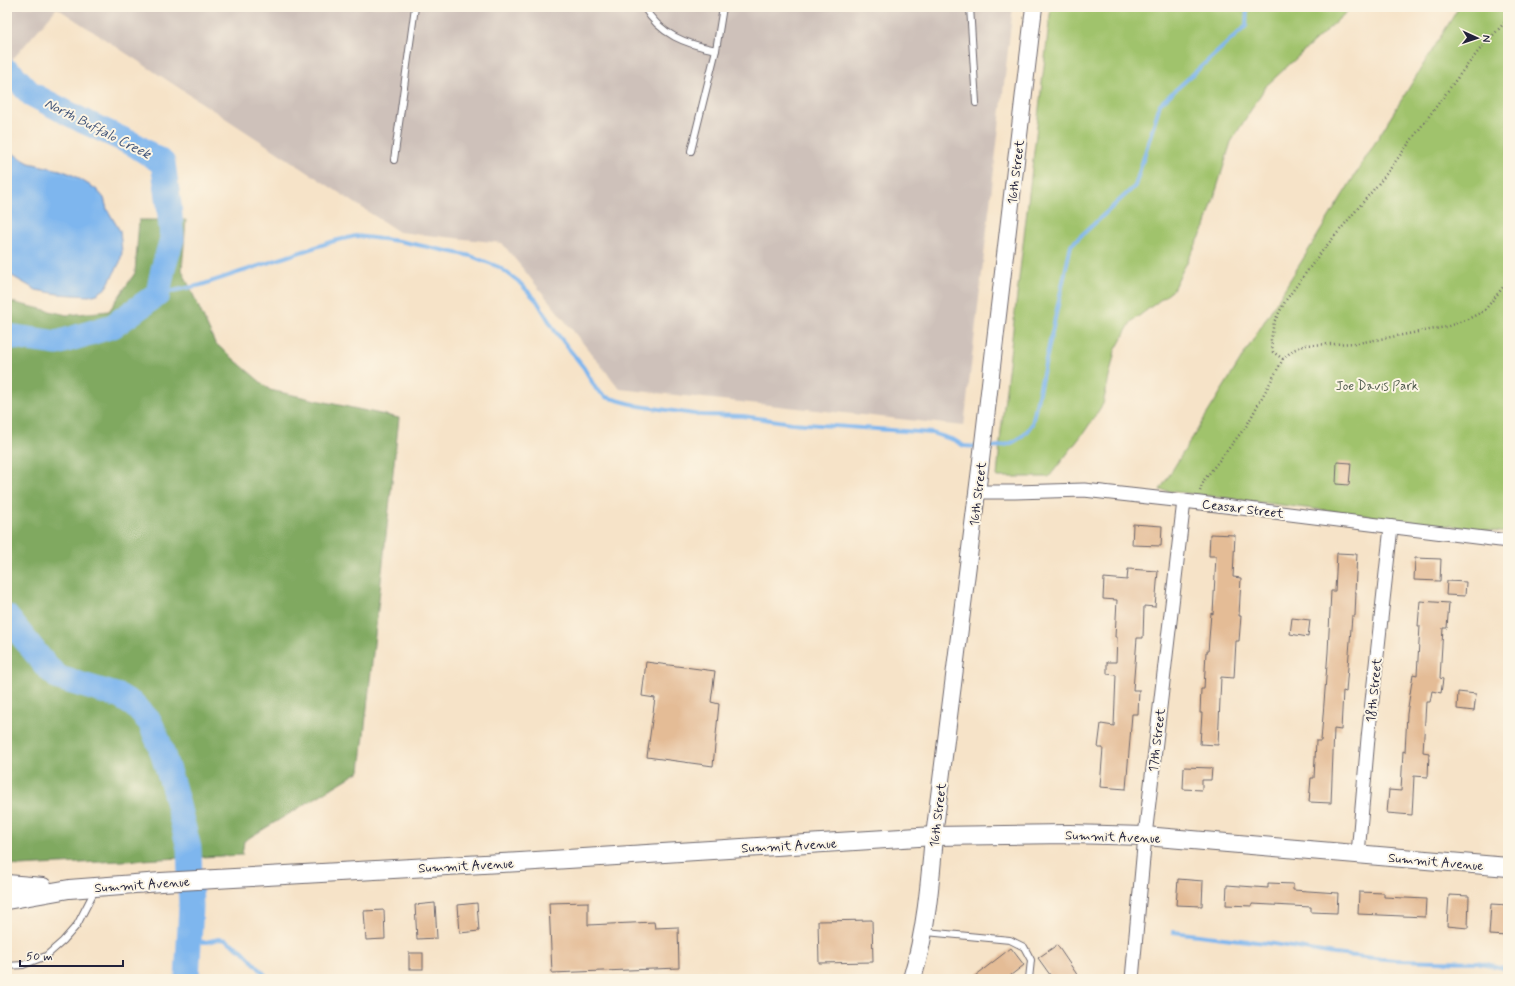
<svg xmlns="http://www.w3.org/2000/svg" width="1515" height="986" viewBox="0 0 1515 986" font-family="Mynerve,sans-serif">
<rect width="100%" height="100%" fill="#fcf5e5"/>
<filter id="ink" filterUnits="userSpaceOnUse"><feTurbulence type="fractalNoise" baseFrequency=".025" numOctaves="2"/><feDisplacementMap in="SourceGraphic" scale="8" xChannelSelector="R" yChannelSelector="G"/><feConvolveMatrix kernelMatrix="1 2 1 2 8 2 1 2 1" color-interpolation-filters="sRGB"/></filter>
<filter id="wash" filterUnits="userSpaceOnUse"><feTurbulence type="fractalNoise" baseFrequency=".012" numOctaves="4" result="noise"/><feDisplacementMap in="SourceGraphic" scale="16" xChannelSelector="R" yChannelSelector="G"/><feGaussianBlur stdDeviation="0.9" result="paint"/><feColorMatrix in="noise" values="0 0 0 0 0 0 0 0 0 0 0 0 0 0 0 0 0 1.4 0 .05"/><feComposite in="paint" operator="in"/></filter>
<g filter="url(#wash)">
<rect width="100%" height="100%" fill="#f6e3c8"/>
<!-- industrial -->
<path fill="#cec1ba" d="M 7,7 L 1013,7 L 964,426 L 620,389 L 502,243 L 399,232 L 57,8 L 12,60 L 7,56 Z"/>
<!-- green -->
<g fill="#a0c36c" stroke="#617254">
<path d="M 1051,7 L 1352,7 L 1266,86 L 1231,142 L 1205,227 L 1172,291 L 1131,322 L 1115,351 L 1103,404 L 1085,431 L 1049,477 L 997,477 L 1001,431 Z"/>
<path d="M 1459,7 L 1508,7 L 1508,533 L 1160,490 Z"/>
</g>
<!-- forest -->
<path fill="#80a960" stroke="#51664e" d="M 139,220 L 186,220 L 182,270 L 215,343 L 270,390 L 399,418 L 360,771 L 244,841 L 242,855 L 19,866 L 7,864 L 7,301 L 67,315 L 109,311 L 135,273 Z"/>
<!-- water -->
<path fill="#7eb6ee" stroke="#506c94" d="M 7,150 L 29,163 L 60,170 L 71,174 L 96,189 L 104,198 L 107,209 L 120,231 L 122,252 L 120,262 L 106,288 L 97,294 L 89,296 L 58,294 L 36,290 L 7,273 Z"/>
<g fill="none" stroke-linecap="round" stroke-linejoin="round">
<!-- stream -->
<g stroke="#7eb6ee" stroke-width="4">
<path d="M 158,294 L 201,285 L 334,241 L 356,236 L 399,241 L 471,256 L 499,267 L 518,281 L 537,301 L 555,331 L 584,368 L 596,389 L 606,397 L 639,406 L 701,415 L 743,416 L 792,423 L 932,433 L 954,440 L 964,446 L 979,447"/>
<path d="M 986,447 C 1006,447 1020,443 1032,424 L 1071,245 L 1135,186 L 1160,104 L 1246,26 L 1247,7"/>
<path d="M 1173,932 L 1274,944 L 1334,954 L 1395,960 L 1477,962 L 1508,969"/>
<path d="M 189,942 L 206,942 L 219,939 L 226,940 L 243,951 L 269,979"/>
</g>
<!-- river -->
<g stroke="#7eb6ee" stroke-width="25">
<path d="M 7,71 L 13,75 L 31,94 L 83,121 L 135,145 L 163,163 L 169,204 L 172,239 L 163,269 L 158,294 L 113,326 L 57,343 L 7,336"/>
<path d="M 7,617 L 47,667 L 59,678 L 119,696 L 134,705 L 150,722 L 159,743 L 173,786 L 189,848 L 191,907 L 187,979"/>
</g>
</g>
<g id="blocks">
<!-- building -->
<g fill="#e4bc96">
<path d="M 1337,462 L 1351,463 L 1349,485 L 1336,484 Z"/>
<path d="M 1133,524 L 1162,526 L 1161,546 L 1132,545 Z"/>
<path d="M 1210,534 L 1235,535 L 1233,577 L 1241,578 L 1239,616 L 1241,616 L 1239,641 L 1236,641 L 1234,678 L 1221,677 L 1218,745 L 1200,744 L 1202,713 L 1200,713 L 1201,689 L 1204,689 L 1206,652 L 1208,652 L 1211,613 L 1213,614 L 1216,556 L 1209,556 Z"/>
<path d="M 1337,553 L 1357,554 L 1355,592 L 1356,592 L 1355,616 L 1352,616 L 1346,692 L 1343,691 L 1341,730 L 1334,729 L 1331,803 L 1309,802 L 1311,778 L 1314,778 L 1316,741 L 1321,741 L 1328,652 L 1331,591 L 1335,591 Z"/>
<path d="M 1415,558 L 1441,559 L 1440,581 L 1414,580 Z"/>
<path d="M 1128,569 L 1158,571 L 1155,607 L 1144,606 L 1143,638 L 1137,638 L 1133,690 L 1139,690 L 1138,714 L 1132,714 L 1126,789 L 1100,787 L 1103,748 L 1098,748 L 1101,724 L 1114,726 L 1116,675 L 1107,674 L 1107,662 L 1116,662 L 1117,637 L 1115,637 L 1117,600 L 1103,599 L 1104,578 L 1127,580 Z"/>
<path d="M 1447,581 L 1466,582 L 1465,596 L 1446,595 Z"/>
<path d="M 1420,601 L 1449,603 L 1447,628 L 1443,628 L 1440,678 L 1443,679 L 1441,693 L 1432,691 L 1430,702 L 1426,702 L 1423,752 L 1429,753 L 1428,777 L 1414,776 L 1412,815 L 1387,813 L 1389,790 L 1401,791 L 1403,751 L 1405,752 L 1407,714 L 1413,674 L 1417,675 L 1420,626 L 1418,626 Z"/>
<path d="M 1292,618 L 1310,620 L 1308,637 L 1290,634 Z"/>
<path d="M 646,662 L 715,671 L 711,702 L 719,704 L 713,766 L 647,757 L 655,698 L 642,696 Z"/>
<path d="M 1458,692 L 1476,694 L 1474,711 L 1457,709 Z"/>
<path d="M 1184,767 L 1212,768 L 1211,780 L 1202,780 L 1202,790 L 1183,789 Z"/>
<path d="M 1178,879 L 1203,881 L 1202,906 L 1176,905 Z"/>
<path d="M 1268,883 L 1293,884 L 1293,890 L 1338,893 L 1337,913 L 1311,912 L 1311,907 L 1252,904 L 1252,906 L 1226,905 L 1227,885 L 1268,888 Z"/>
<path d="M 1359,892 L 1384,893 L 1384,897 L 1426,899 L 1425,917 L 1358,914 Z"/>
<path d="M 1449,895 L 1469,896 L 1468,928 L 1447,926 Z"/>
<path d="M 588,902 L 588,925 L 654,922 L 655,928 L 678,927 L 679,968 L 552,973 L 549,903 Z"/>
<path d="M 435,903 L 437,938 L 417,939 L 415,905 Z"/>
<path d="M 477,903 L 479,931 L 460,933 L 458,905 Z"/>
<path d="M 1491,904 L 1508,905 L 1508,936 L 1489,935 Z"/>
<path d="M 384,910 L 385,939 L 366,940 L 364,911 Z"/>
<path d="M 872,920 L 873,962 L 819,963 L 818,921 Z"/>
<path d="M 1057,945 L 1080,979 L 1053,979 L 1038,958 Z"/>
<path d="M 1011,948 L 1024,965 L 1006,979 L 971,979 Z"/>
<rect x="409" y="953" width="14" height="16"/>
</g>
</g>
</g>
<g filter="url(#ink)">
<use href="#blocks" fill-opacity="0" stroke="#6c666c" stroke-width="1"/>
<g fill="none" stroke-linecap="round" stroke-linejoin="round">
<!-- service casing -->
<g stroke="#6c666c" stroke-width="8">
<g id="service">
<path d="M 644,7 C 660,35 686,44 716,50 L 723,7"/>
<path d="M 970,7 L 976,103"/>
<path d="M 691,151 L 716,50"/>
<path d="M 394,160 L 415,7"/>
<path d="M 926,932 L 1010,940 L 1024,947 L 1031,960 L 1029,979"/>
<path d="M 7,966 L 23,965 L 46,956 L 63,941 L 77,925 L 95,890"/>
</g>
</g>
<!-- minor casing -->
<g stroke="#6c666c" stroke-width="15">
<g id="minor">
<path d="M 977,492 L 1015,492 L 1084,490 L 1184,501 L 1508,541"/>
<path d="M 1358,854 L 1368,738 L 1391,527"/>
<path d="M 1132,979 L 1145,836 L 1184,501"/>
</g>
</g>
<!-- tertiary casing -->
<g stroke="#6c666c" stroke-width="18">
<path id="tertiary" d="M 934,836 L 980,469 L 1034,7"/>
</g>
<!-- secondary casing -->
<g stroke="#6c666c" stroke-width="20">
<g id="secondary">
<path d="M 7,884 L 43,887"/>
<path d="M 7,900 L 69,889 L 161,882 L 520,862 L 934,836 L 1069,834 L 1145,836 L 1508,867"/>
<path d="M 912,979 C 926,932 930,884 934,836"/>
</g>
</g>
<!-- path -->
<g stroke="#6c666c" stroke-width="2.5" stroke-dasharray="1 3" stroke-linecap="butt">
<path d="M 1283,359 L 1273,352 L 1271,340 L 1274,322 L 1286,300 L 1319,255 L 1384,177 L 1461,73 L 1481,48 L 1508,19"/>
<path d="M 1200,491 L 1204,480 L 1247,425 L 1283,359 L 1293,350 L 1306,345 L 1358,343 L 1446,327 L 1468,319 L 1484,311 L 1508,281"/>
</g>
<!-- service -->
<use href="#service" stroke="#fff" stroke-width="6"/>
<!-- minor -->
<use href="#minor" stroke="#fff" stroke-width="13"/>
<!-- tertiary -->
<use href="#tertiary" stroke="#fff" stroke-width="16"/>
<!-- secondary -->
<use href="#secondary" stroke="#fff" stroke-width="18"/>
</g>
</g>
<g text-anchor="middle" stroke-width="4" stroke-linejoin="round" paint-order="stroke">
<!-- street labels -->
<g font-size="13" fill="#22223b" stroke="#fcf5e5">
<text transform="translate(1015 172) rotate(-83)" y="5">16th Street</text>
<text transform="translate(977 494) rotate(-83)" y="5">16th Street</text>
<text transform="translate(1243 508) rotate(7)" y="5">Ceasar Street</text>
<text transform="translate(1373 690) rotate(-84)" y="5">18th Street</text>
<text transform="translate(1156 740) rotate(-83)" y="5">17th Street</text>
<text transform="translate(937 815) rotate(-83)" y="5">16th Street</text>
<text transform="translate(1113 836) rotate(2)" y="5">Summit Avenue</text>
<text transform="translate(789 845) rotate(-3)" y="5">Summit Avenue</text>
<text transform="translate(1436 861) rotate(5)" y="5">Summit Avenue</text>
<text transform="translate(466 865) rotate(-3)" y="5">Summit Avenue</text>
<text transform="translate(142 884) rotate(-4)" y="5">Summit Avenue</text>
</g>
<!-- park labels -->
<g font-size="13" fill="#4e5a4c" stroke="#fcf5e5">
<text x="1377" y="390">Joe Davis Park</text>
</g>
<!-- water labels -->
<g font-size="14" font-style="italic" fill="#42567a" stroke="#fcf5e5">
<text transform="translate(98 128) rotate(27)" y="5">North Buffalo Creek</text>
</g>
</g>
<!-- margin -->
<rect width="1515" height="986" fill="none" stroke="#fcf5e5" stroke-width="24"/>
<!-- north arrow -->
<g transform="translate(1477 38) rotate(93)" stroke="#fcf5e5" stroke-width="3" paint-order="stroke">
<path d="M0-3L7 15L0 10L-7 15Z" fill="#22223b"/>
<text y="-6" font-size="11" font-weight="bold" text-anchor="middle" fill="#22223b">N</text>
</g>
<!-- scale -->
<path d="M20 960v6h103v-6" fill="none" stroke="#22223b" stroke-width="2"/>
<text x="26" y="960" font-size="12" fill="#22223b" stroke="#fcf5e5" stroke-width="3" paint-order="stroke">50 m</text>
</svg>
